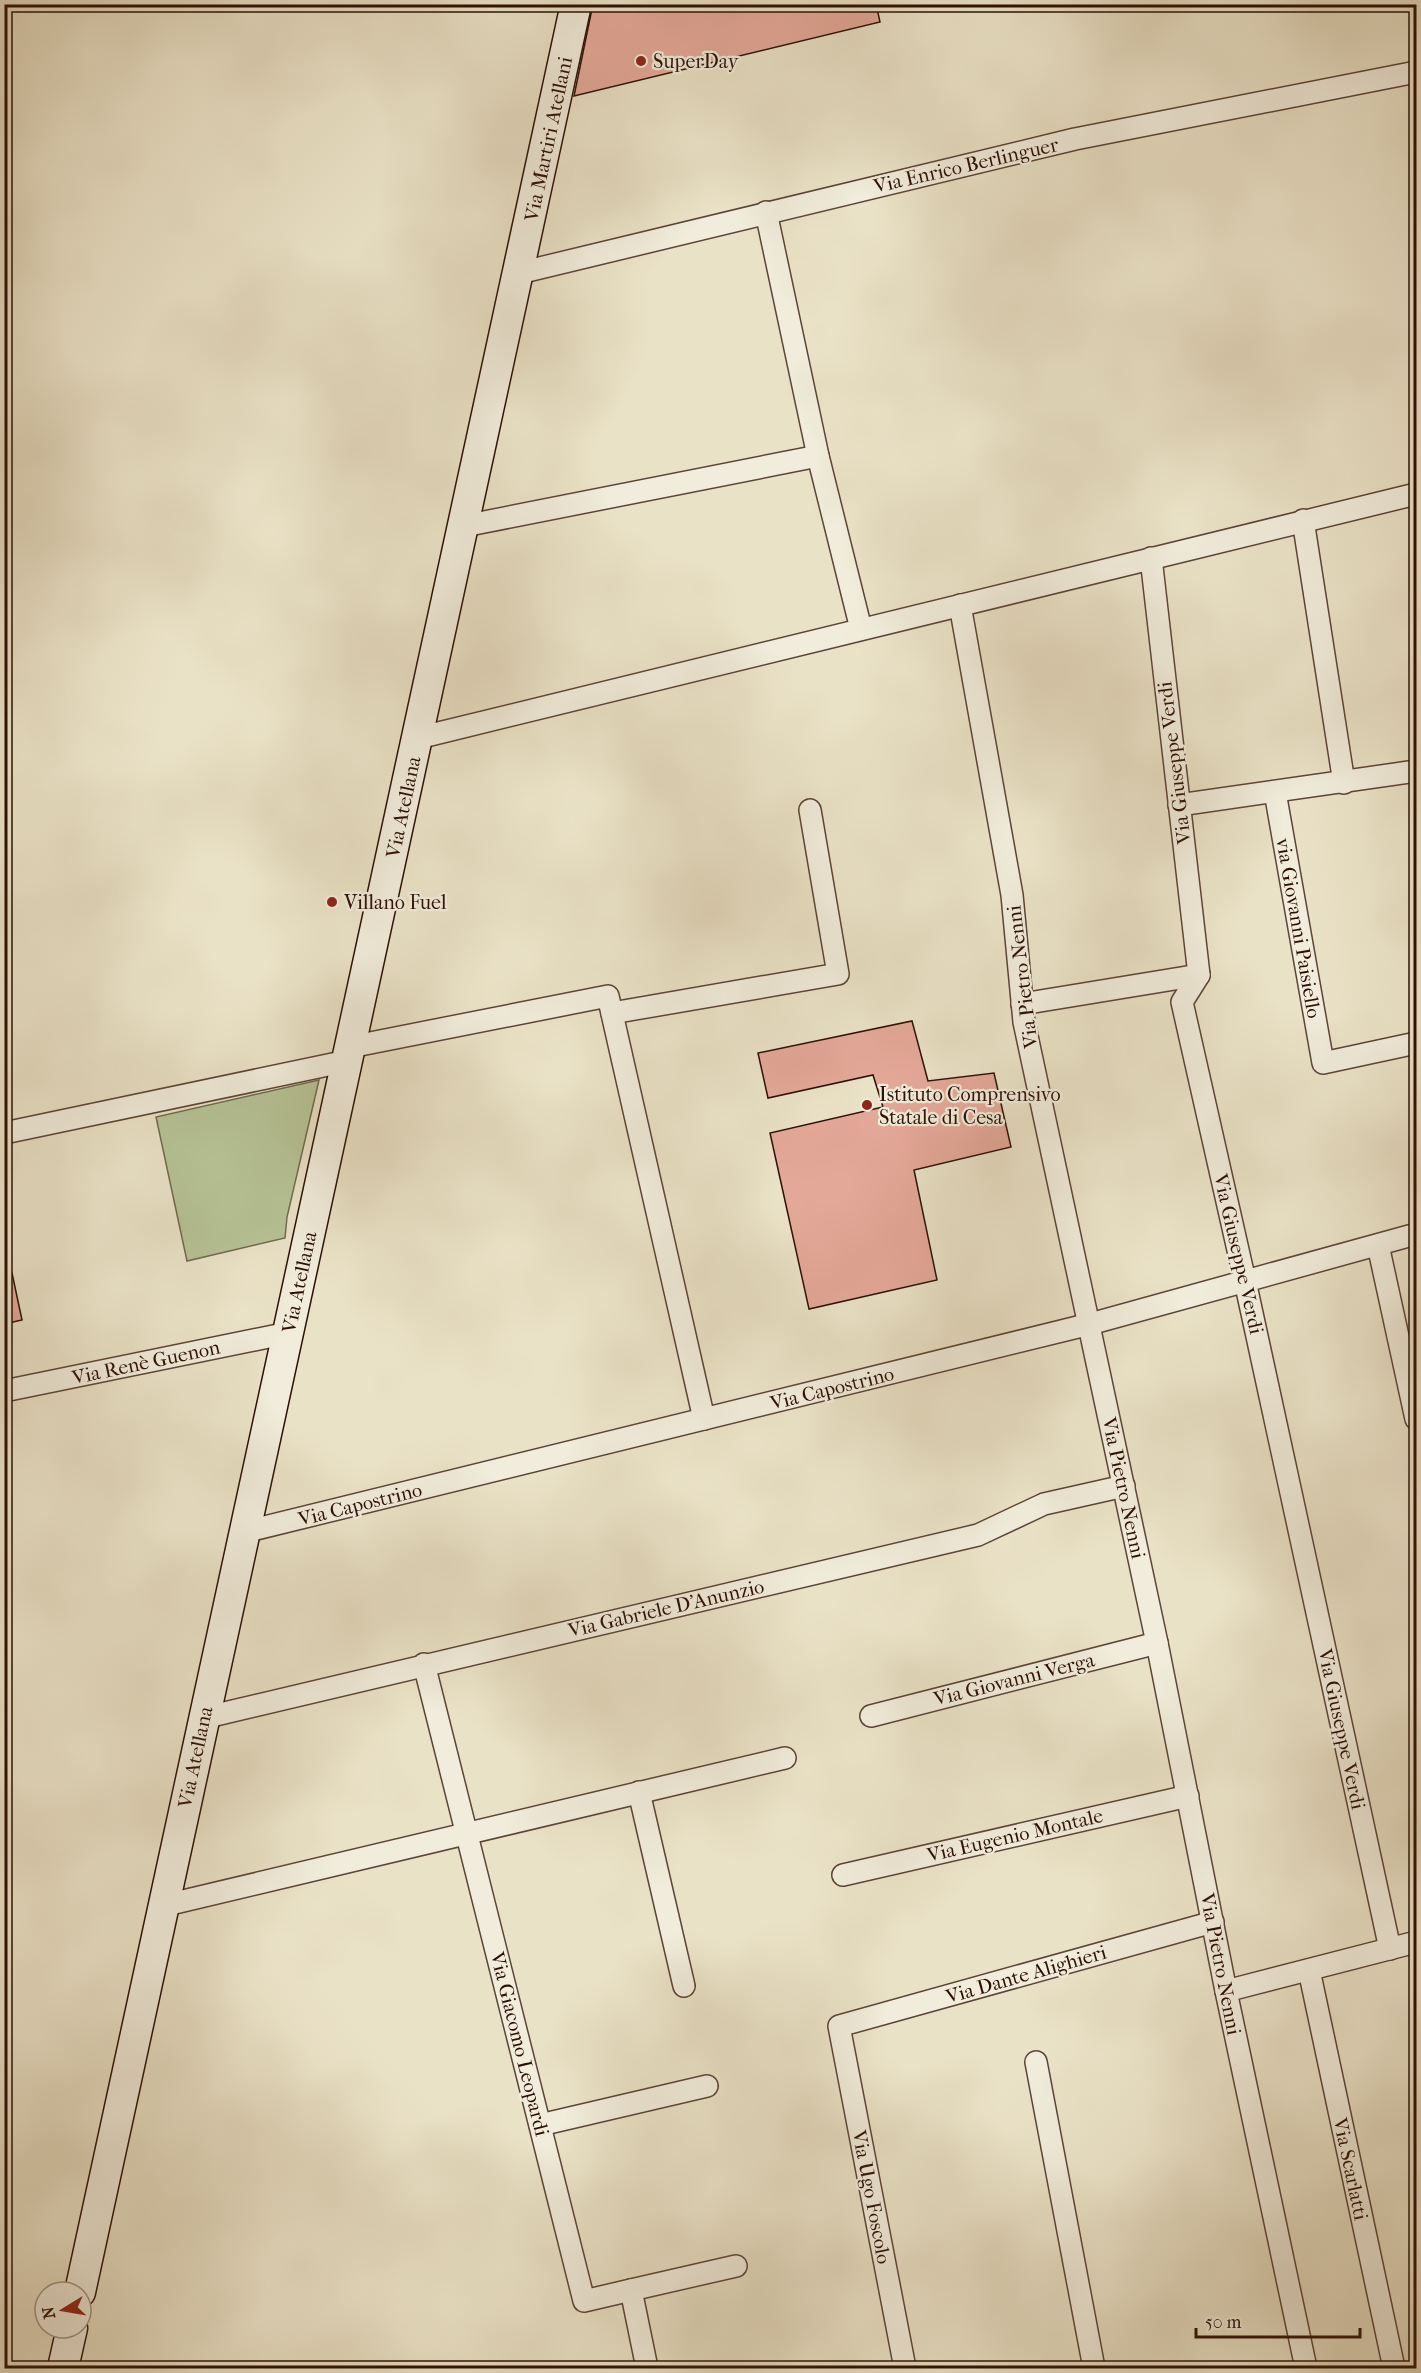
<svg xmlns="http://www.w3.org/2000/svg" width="1421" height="2373" viewBox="0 0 1421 2373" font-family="'IM FELL French Canon',serif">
<rect width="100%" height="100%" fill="#eae2c7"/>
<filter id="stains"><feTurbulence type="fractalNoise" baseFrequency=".00333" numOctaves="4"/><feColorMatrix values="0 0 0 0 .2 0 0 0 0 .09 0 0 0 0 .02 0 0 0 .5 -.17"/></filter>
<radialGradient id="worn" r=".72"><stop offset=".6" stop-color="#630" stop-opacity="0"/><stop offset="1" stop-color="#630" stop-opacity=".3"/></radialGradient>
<!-- green -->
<path fill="#b6c396" stroke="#716a4e" stroke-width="1.5" d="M 319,1080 L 287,1217 L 285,1238 L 187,1261 L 156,1117 Z"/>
<!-- building -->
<g fill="#e4a898" stroke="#2c1005" stroke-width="1.5">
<path d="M 593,4 L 876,4 L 880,22 L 574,96 Z"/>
<path d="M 912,1021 L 928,1081 L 994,1073 L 1011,1147 L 914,1170 L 937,1280 L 809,1309 L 770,1133 L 883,1107 L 873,1075 L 768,1098 L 758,1053 Z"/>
<path d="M 12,1273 L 22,1320 L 4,1324 L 4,1274 Z"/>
</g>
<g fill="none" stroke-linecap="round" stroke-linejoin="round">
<!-- minor casing -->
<g stroke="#5c4436" stroke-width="24">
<g id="minor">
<path d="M 766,212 L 818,456 L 861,629"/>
<path d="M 519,273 L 1075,139 L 1416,72"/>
<path d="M 1303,520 L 1344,783"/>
<path d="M 464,526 L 818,456"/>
<path d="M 1151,558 L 1199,975 L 1182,1002 L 1245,1281 L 1390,1949"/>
<path d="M 960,605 L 1012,895 L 1024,1022 L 1157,1643 L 1226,1991 L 1306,2368"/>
<path d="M 418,738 L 1416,494"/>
<path d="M 1275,792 L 1323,1063 L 1416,1043"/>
<path d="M 1179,805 L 1416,771"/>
<path d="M 1022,1004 L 1199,975"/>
<path d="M 612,1013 L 838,974 L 810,810"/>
<path d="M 350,1047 L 608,996 L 704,1419"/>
<path d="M 9,1132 L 347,1061"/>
<path d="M 1378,1245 L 1416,1419"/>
<path d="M 4,1391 L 288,1333"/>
<path d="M 244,1532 L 1090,1324 L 1416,1234"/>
<path d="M 424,1664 L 584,2301 L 631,2290 L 647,2368"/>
<path d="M 871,1716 L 1157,1643"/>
<path d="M 203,1718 L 978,1535 L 1044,1504 L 1124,1486"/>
<path d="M 639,1792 L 684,1986"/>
<path d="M 843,1875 L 1188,1796"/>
<path d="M 162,1906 L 785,1758"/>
<path d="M 1309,1970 L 1394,2368"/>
<path d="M 1226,1991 L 1416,1942"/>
<path d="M 1036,2062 L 1094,2368"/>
<path d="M 540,2125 L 707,2086"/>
<path d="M 631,2290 L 736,2266"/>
<path d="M 905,2368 L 839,2026 L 1213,1922"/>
</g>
</g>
<!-- secondary casing -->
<g stroke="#2c1005" stroke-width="33">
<g id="secondary">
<path d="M 80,2292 L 576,4"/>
<path d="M 63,2368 L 72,2328"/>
</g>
</g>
<!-- minor -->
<use href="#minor" stroke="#f1ecdb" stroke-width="21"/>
<!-- secondary -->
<use href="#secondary" stroke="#f1ecdb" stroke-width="30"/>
</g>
<!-- markers -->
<g fill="#8f2418" stroke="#f1ecdb" stroke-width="2">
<circle cx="641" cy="61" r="6"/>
<circle cx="332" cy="902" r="6"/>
<circle cx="867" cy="1105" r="6"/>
</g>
<g text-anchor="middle" stroke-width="4.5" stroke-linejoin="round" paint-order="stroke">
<!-- poi labels -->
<g font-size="20" fill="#2c1005" stroke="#f1ecdb" text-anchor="start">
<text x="653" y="68">SuperDay</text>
<text x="344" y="909">Villano Fuel</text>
<text x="879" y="1101">Istituto Comprensivo<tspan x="879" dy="23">Statale di Cesa</tspan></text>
</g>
<!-- street labels -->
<g font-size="20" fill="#2c1005" stroke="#f1ecdb">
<text transform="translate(548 139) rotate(-78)" y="7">Via Martiri Atellani</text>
<text transform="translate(966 165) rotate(-13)" y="7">Via Enrico Berlinguer</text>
<text transform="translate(1174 763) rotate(-97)" y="7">Via Giuseppe Verdi</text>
<text transform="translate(403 807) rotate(-78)" y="7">Via Atellana</text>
<text transform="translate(1299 928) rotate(80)" y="7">via Giovanni Paisiello</text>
<text transform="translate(1022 977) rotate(-97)" y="7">Via Pietro Nenni</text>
<text transform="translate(1239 1254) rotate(77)" y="7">Via Giuseppe Verdi</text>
<text transform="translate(299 1282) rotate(-78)" y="7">Via Atellana</text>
<text transform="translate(146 1362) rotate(-12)" y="7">Via Renè Guenon</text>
<text transform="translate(832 1388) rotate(-14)" y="7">Via Capostrino</text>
<text transform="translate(1124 1488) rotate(78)" y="7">Via Pietro Nenni</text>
<text transform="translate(360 1504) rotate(-14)" y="7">Via Capostrino</text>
<text transform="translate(666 1608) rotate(-13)" y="7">Via Gabriele D'Anunzio</text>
<text transform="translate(1014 1679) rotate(-14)" y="7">Via Giovanni Verga</text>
<text transform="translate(1342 1729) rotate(78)" y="7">Via Giuseppe Verdi</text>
<text transform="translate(195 1757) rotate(-78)" y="7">Via Atellana</text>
<text transform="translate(1015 1835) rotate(-13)" y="7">Via Eugenio Montale</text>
<text transform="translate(1221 1964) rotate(79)" y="7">Via Pietro Nenni</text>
<text transform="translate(1026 1974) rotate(-16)" y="7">Via Dante Alighieri</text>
<text transform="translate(520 2044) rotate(76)" y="7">Via Giacomo Leopardi</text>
<text transform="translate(1351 2169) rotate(78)" y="7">Via Scarlatti</text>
<text transform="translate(872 2197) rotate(79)" y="7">Via Ugo Foscolo</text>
</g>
</g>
<!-- margin -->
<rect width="1421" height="2373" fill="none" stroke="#eae2c7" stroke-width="24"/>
<rect x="6" y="6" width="1409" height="2361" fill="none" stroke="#2c1005" stroke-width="3"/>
<rect x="12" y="12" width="1397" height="2349" fill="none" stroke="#2c1005" stroke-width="1.5"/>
<!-- north arrow -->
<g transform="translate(63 2310) rotate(259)"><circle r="28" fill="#f1ecdb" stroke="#a29485" stroke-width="1.5"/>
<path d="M0-4.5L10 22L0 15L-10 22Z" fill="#8f2418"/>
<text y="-9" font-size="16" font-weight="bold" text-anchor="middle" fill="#2c1005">N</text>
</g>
<!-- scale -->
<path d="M1196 2328v9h164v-9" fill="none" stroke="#2c1005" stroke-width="3"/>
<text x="1205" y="2328" font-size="18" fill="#2c1005" stroke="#f1ecdb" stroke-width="4.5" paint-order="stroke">50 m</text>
<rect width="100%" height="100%" filter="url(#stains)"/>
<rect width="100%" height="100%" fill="url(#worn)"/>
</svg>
